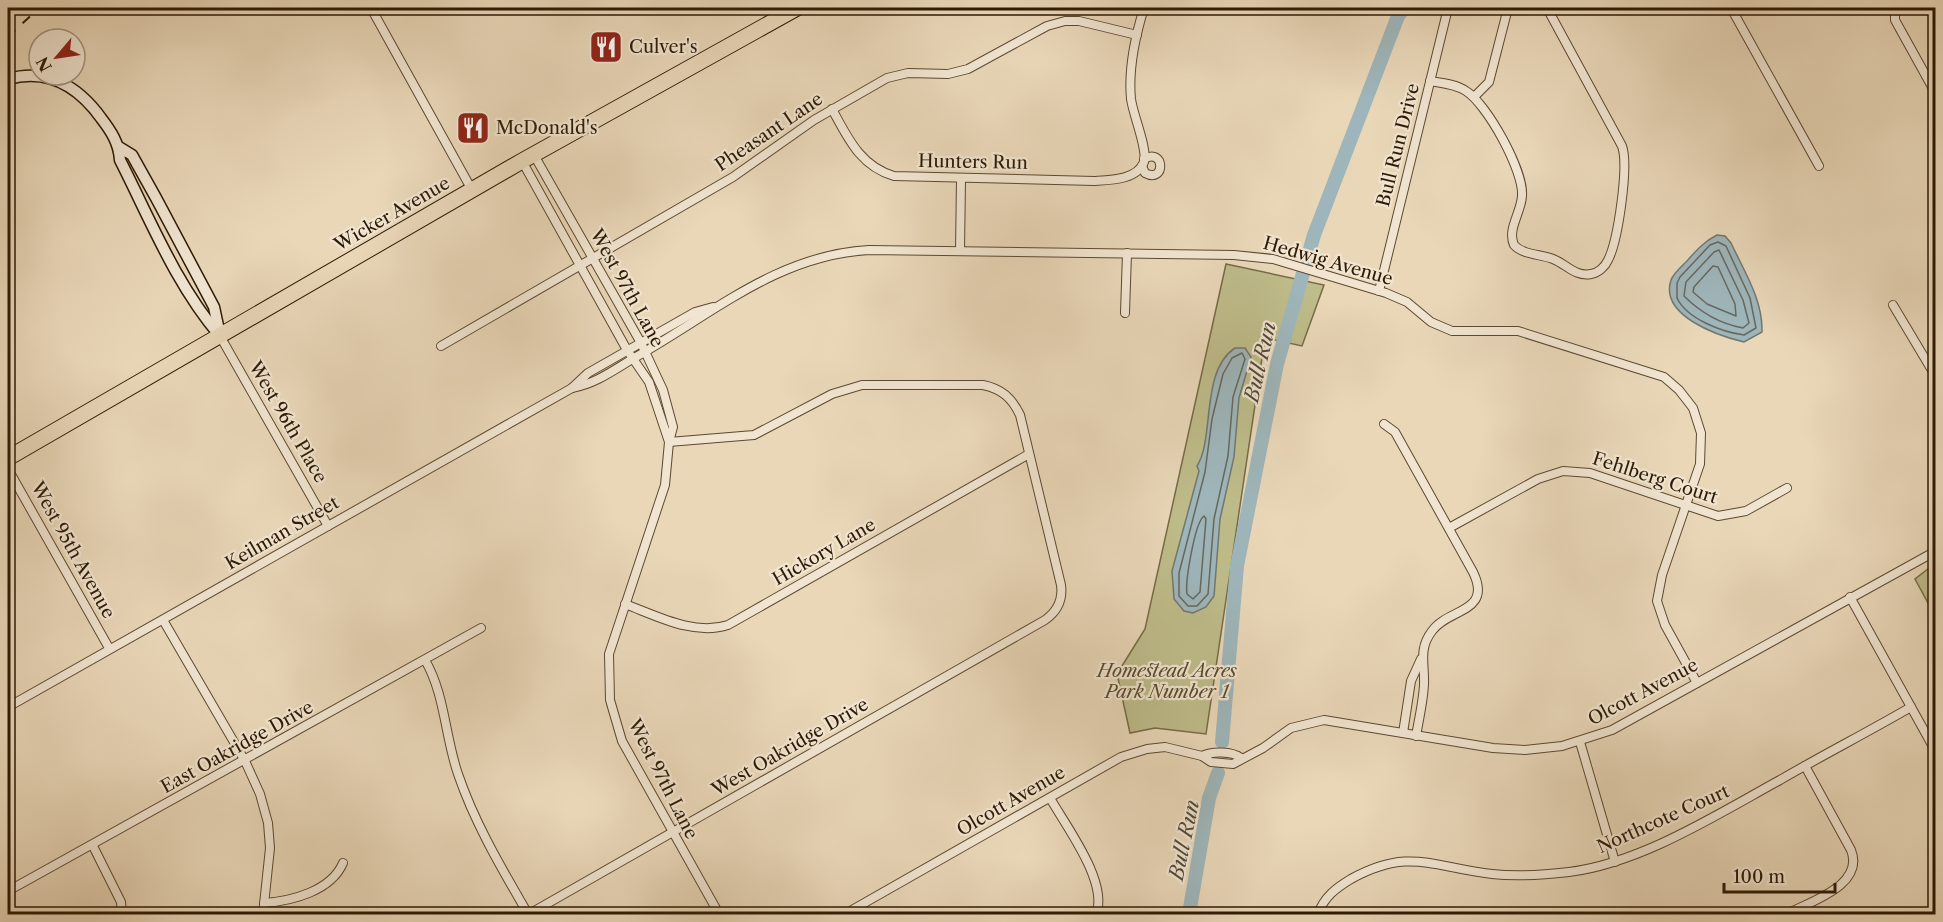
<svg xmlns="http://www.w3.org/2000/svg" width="1943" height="922" viewBox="0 0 1943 922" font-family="'Libre Caslon Text',serif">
<rect width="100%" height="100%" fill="#e9d7b8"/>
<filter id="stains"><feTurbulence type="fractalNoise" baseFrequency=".00333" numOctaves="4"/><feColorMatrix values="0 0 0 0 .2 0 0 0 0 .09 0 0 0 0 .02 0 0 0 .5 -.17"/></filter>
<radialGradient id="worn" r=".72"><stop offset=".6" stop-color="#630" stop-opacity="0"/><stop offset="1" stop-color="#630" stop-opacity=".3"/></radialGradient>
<!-- green -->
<g fill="#bebc8a" stroke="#766b47" stroke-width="1.5">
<path d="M 1226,264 L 1324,285 L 1302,346 L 1265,338 L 1206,734 L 1155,728 L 1130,733 L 1117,674 L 1145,629 Z"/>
<path d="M 1933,565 L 1935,568 L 1935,616 L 1915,579 Z"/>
</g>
<!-- water -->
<g fill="#9eb6bb" stroke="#717872" stroke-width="1.5">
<path d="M 1717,235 L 1725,236 L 1731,243 C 1744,271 1763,300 1762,332 L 1744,342 C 1719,336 1659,316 1671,280 C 1673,274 1681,267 1686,262 C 1695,252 1703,242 1717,235 Z"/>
<path d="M 1235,348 L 1245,348 L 1251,357 L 1239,398 L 1234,457 L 1220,519 L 1214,596 L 1206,607 L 1193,613 L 1184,611 L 1174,599 L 1172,571 L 1199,471 L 1197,466 C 1215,438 1200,371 1235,348 Z"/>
</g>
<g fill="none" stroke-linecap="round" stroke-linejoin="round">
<!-- shore -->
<g stroke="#666860" stroke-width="1.5">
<path d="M 1718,242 L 1726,246 L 1750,298 L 1756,328 L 1744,335 C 1722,332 1687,319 1677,298 L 1677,283 L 1680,277 L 1710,245 Z"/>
<path d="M 1719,250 L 1743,300 L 1749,323 L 1743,328 C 1721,324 1700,312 1684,296 L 1686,282 L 1714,252 Z"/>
<path d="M 1713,266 L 1718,267 L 1735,304 L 1736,316 L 1707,304 L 1693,292 L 1694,287 Z"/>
<path d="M 1242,353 L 1245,359 L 1233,397 L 1228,456 L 1214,519 L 1208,594 L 1197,606 L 1188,606 L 1179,596 L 1179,573 L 1205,472 L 1212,419 L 1223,374 L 1232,358 Z"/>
<path d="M 1204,516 L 1206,519 L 1200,592 L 1193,599 L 1187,594 C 1185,581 1195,522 1204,516 Z"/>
</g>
<!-- river -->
<g stroke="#9eb6bb" stroke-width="14">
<path d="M 1222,742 L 1237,566 L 1277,364 L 1314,235 L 1398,16 L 1404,8"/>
<path d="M 1189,914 L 1209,798 L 1218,773"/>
</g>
<!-- street casing -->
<g stroke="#5c4931" stroke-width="10">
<g id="street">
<path d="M 371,8 L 472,190"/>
<path d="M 1731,8 L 1819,166"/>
<path d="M 1895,8 L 1895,20 L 1936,94"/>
<path d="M 1430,81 C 1442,83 1456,84 1466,91 C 1487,104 1524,171 1522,196 C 1521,213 1507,229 1514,245 C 1523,255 1540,254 1553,259 C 1566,264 1575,277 1591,274 C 1598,273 1605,267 1608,260 C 1618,241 1629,166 1622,146 L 1547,8"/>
<path d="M 1474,97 L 1489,82 L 1508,8"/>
<path d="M 832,109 C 848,138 860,166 894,176 L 1094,181 C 1110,180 1137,180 1144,162 C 1148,149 1133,115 1131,99 C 1128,68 1135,37 1144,8"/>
<path d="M 534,155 L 641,343 L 663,390 L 673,427 L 669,442 L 665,485 L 609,654 L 610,700 L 622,741 L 719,914"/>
<path d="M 522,161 L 627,350 L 649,382 L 669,442"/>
<path d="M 1142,166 L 1145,173 C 1166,184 1165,147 1144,159"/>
<path d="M 960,251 L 961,179"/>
<path d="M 1379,291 L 1448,8"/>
<path d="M 1893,305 L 1936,377"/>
<path d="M 1125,313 L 1127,253"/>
<path d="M 220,336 L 328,526"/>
<path d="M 441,346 L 733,177 L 814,120 L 887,78 L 908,73 L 948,74 L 968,69 L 1047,26 L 1065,21 L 1079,21 L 1137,35"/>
<path d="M 572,388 C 595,384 614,370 634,358 C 711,315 777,255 869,250 L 1234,255 L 1273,259 L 1386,293 L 1407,302 L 1431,322 L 1452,331 L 1518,331 L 1664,377 L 1679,390 L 1693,408 L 1701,433 L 1700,464 L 1662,575 L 1657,601 L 1665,625 L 1697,683"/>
<path d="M 1384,424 L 1395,432 L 1473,572 C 1493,613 1448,608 1432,631 C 1418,649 1425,664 1424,685 C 1423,702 1419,719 1416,736"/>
<path d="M 8,469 L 109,648"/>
<path d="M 1449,528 L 1538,479 L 1563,471 L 1590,473 L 1718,516 L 1746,511 L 1787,488"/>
<path d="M 1850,597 L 1936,752"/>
<path d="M 625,604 C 657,616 694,636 728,625 L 1029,454"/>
<path d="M 163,620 L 245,761 L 260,794 L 268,823 L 270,848 L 263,914"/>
<path d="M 425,660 C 445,694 445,737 458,774 C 475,824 502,869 528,914"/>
<path d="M 8,707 L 572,388 L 588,373 L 695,312 L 713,307"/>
<path d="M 1403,733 L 1411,681 L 1421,659"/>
<path d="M 1580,742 L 1615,862"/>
<path d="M 1202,756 C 1212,751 1232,751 1241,758"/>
<path d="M 1050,798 C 1066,826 1109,883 1096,914"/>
<path d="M 93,846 L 121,902 L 122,914"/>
<path d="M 8,891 L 481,628"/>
<path d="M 264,903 C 292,901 331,891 343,863"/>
<path d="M 529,914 L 1045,620 C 1058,611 1063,600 1061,585 L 1020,415 C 1012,398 1002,389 983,385 L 862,385 L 832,394 L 754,435 L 669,442"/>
<path d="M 845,914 L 1121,757 L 1147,749 L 1165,747 L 1202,756 L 1211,762 L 1233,764 L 1263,748 L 1291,728 L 1324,720 L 1493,748 L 1525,750 L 1562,746 L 1612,730 L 1936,551"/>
<path d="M 1318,914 C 1324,897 1336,888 1351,879 C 1409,847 1432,867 1492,874 C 1517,877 1543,875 1569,872 C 1641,863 1716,815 1780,780 C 1823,755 1868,732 1911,707"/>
<path d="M 1787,914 C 1811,901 1865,885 1851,850 L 1805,766"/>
</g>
</g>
<!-- secondary casing -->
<g stroke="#2d1a04" stroke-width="13">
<g id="secondary">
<path d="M 8,79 C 47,68 78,86 101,118 C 111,131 119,143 120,160 C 150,219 176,285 220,336"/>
<path d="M 119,147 L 132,155 L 156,198 L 214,307 L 220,335"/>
</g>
</g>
<!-- highway casing -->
<g stroke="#2d1a04" stroke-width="17">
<path id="highway" d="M 8,458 L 522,161 L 797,8"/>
</g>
<!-- street -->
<use href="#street" stroke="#f1e5d1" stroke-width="8"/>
<!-- secondary -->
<use href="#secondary" stroke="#f1e5d1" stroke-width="10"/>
<!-- highway -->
<use href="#highway" stroke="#e9d7b8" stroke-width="15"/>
<!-- rail -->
<g stroke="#2d1a04" stroke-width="2" stroke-dasharray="10 10" stroke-linecap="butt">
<path d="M 8,10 L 13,8"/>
<path d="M 8,37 L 39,8"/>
</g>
</g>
<!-- icons -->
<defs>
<g id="restaurant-square" transform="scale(1.725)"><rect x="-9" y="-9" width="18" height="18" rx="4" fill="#8f2418" stroke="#f1e5d1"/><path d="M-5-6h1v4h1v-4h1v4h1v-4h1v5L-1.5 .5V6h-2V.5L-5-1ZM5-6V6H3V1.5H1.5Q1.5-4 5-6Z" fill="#fff"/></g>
</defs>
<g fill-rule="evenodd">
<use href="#restaurant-square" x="606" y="47"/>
<use href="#restaurant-square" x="473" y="128"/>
</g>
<g text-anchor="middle" stroke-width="4.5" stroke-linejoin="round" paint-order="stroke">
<!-- poi labels -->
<g font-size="18" fill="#2d1a04" stroke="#f1e5d1" text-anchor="start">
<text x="629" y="53">Culver's</text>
<text x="496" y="134">McDonald's</text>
</g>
<!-- street labels -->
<g font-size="18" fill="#2d1a04" stroke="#f1e5d1">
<text transform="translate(769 132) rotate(-34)" y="6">Pheasant Lane</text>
<text transform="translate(1398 145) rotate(-76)" y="6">Bull Run Drive</text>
<text transform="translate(973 162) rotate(1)" y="6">Hunters Run</text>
<text transform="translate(392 214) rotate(-30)" y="6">Wicker Avenue</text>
<text transform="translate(1328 261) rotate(16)" y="6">Hedwig Avenue</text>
<text transform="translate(627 288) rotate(61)" y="6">West 97th Lane</text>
<text transform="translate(288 422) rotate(60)" y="6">West 96th Place</text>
<text transform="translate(1655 478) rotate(18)" y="6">Fehlberg Court</text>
<text transform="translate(282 533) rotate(-30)" y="6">Keilman Street</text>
<text transform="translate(73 550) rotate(61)" y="6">West 95th Avenue</text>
<text transform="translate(824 552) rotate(-30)" y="6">Hickory Lane</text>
<text transform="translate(1643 692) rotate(-28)" y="6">Olcott Avenue</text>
<text transform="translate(237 747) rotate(-29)" y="6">East Oakridge Drive</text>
<text transform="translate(790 747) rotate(-30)" y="6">West Oakridge Drive</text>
<text transform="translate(663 779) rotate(63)" y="6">West 97th Lane</text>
<text transform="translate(1011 801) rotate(-30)" y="6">Olcott Avenue</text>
<text transform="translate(1663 819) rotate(-24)" y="6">Northcote Court</text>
</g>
<!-- park labels -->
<g font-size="18" font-style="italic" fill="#584b2c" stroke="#f1e5d1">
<text x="1167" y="677">Homestead Acres<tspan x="1167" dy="21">Park Number 1</tspan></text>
</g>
<!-- water labels -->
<g font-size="20" font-style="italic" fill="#4f493b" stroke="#f1e5d1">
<text transform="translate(1260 362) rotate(-77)" y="7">Bull Run</text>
<text transform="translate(1184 840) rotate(-78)" y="7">Bull Run</text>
</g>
</g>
<!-- margin -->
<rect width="1943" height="922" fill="none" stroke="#e9d7b8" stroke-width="30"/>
<rect x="9" y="9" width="1925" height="904" fill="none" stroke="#2d1a04" stroke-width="3"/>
<rect x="15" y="15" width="1913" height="892" fill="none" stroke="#2d1a04" stroke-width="1.5"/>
<!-- north arrow -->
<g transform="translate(57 57) rotate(241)"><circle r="28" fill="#f1e5d1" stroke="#a3947f" stroke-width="1.5"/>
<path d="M0-4.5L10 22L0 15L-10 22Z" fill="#8f2418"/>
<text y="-9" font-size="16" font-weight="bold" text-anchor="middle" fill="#2d1a04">N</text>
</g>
<!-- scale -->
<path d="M1724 883v9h111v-9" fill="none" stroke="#2d1a04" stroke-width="3"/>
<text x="1733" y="883" font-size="18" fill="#2d1a04" stroke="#f1e5d1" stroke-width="4.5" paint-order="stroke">100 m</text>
<rect width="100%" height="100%" filter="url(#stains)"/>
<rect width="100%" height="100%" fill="url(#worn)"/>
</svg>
